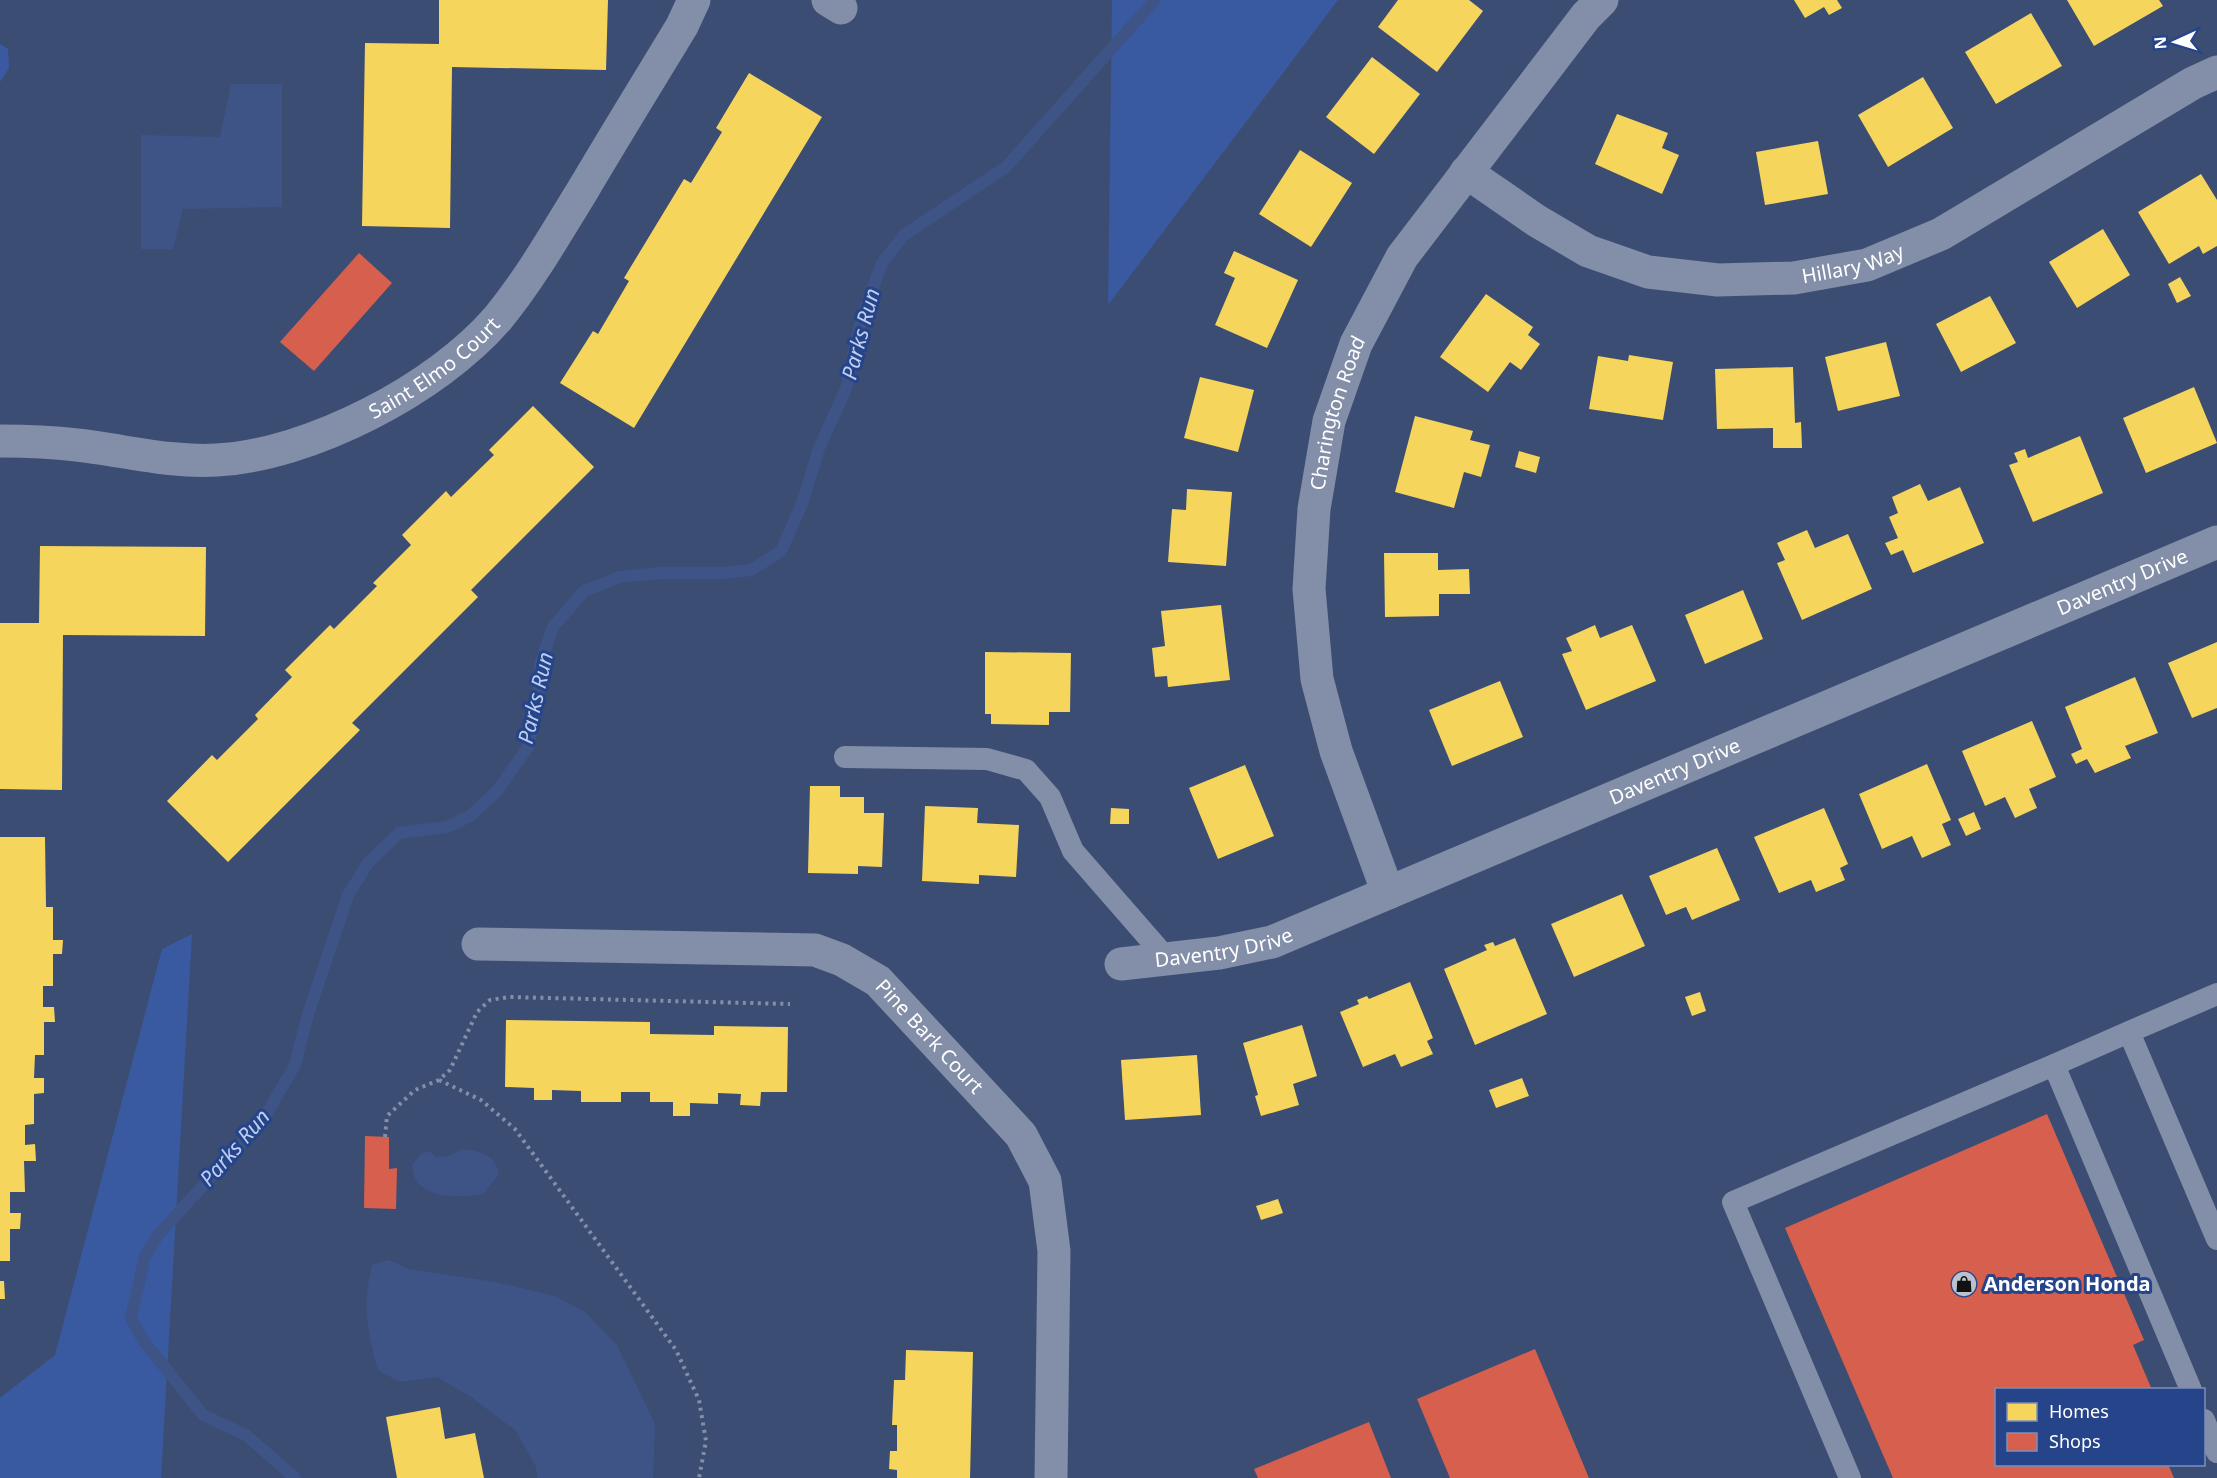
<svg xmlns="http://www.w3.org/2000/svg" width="2217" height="1478" viewBox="0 0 2217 1478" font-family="'Noto Sans',sans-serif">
<rect width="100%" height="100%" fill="#3c4d73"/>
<!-- green -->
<g fill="#395aa0">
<path d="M 1112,0 L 1338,0 L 1108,305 Z"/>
<path d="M 0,44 L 8,49 L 9,68 L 0,82 Z"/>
<path d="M 192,934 L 161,1478 L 0,1478 L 0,1398 L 55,1355 L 162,949 Z"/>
</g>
<!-- water -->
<g fill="#3e5486">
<path d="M 231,84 L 282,84 L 282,207 L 183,209 L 173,249 L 141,249 L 141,135 L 220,137 Z"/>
<path d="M 462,1149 C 480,1152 495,1153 499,1174 L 483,1194 C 456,1198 414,1200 412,1165 L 421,1154 L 431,1151 L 435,1157 L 449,1156 Z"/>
<path d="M 389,1260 L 409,1269 L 495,1282 L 555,1296 L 585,1312 L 617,1345 L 655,1424 L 653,1478 L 537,1478 L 536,1467 L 516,1431 L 471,1397 L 437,1377 L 400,1382 L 378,1370 C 367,1330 362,1306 372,1265 Z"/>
</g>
<!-- homes -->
<g fill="#f6d55c">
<path d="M 439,0 L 608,0 L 606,70 L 452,67 L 450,228 L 362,226 L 365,43 L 439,44 Z"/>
<path d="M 1398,0 L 1469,0 L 1483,11 L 1437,72 L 1378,27 Z"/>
<path d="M 1794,0 L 1837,0 L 1842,8 L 1829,15 L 1824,7 L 1805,18 Z"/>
<path d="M 2067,0 L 2159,0 L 2163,6 L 2094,46 Z"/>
<path d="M 2031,13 L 2062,66 L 1996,104 L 1965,52 Z"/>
<path d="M 1372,57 L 1420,94 L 1374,154 L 1326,117 Z"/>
<path d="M 749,73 L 822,117 L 634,428 L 560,383 L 593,331 L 598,334 L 629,281 L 624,278 L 684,179 L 691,183 L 722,132 L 716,128 Z"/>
<path d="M 1923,77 L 1953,128 L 1888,167 L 1858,115 Z"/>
<path d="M 1617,114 L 1668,133 L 1662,148 L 1679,155 L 1662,194 L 1595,164 Z"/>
<path d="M 1818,141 L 1828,194 L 1765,205 L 1756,152 Z"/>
<path d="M 1300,150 L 1352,183 L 1311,247 L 1259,214 Z"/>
<path d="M 2201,174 L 2217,200 L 2217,246 L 2203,254 L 2199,246 L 2169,264 L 2138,212 Z"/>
<path d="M 2103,229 L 2130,275 L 2077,308 L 2049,262 Z"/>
<path d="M 1234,251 L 1298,280 L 1267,348 L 1215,325 L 1235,278 L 1224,273 Z"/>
<path d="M 2180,277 L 2191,296 L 2177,303 L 2168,284 Z"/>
<path d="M 1486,294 L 1533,327 L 1528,335 L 1540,344 L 1521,370 L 1510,362 L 1488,392 L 1440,357 Z"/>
<path d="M 1990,296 L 2016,343 L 1961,372 L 1936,324 Z"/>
<path d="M 1886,342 L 1900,396 L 1838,411 L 1825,357 Z"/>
<path d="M 1629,355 L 1673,362 L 1663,420 L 1589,409 L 1598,356 L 1628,361 Z"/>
<path d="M 1793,367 L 1795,423 L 1801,422 L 1802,448 L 1773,448 L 1773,428 L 1717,429 L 1715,369 Z"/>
<path d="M 1200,377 L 1254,390 L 1238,452 L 1184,438 Z"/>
<path d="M 2194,387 L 2217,443 L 2146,473 L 2123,418 Z"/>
<path d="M 533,406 L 594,467 L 471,590 L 478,597 L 352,723 L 360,730 L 228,862 L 167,801 L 212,755 L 217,760 L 258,719 L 255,715 L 292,677 L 285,670 L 330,625 L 334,629 L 377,586 L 373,583 L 411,545 L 402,535 L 446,491 L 451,497 L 494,455 L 489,450 Z"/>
<path d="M 1415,416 L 1473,431 L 1470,440 L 1490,445 L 1481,477 L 1464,472 L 1454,508 L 1395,492 Z"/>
<path d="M 2080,436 L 2103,493 L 2033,522 L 2009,465 L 2018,462 L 2014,453 L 2025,449 L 2028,458 Z"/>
<path d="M 1519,451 L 1540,457 L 1536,473 L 1515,467 Z"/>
<path d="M 1920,484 L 1928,501 L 1960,487 L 1984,543 L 1913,573 L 1903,550 L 1891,555 L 1885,543 L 1898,538 L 1889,517 L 1898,513 L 1892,497 Z"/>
<path d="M 1187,489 L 1232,492 L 1226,566 L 1168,562 L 1172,509 L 1186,510 Z"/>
<path d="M 1807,530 L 1815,548 L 1848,534 L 1872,589 L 1802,620 L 1777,563 L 1785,560 L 1777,543 Z"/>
<path d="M 40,546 L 206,547 L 205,636 L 63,635 L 62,790 L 0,789 L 0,623 L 39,623 Z"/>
<path d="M 1384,553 L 1438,553 L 1438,570 L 1469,569 L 1470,594 L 1439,594 L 1439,616 L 1385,617 Z"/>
<path d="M 1743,590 L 1763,639 L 1705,664 L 1685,615 Z"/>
<path d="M 1221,605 L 1230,680 L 1168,687 L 1167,676 L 1155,677 L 1152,648 L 1165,646 L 1161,611 Z"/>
<path d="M 1595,625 L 1600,638 L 1632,625 L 1656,681 L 1586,710 L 1562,654 L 1572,651 L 1566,638 Z"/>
<path d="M 2217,642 L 2217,708 L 2192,718 L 2168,663 Z"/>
<path d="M 985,652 L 1071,653 L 1070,712 L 1049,712 L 1049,725 L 991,724 L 991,714 L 985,714 Z"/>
<path d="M 2135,677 L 2158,733 L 2125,746 L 2131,758 L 2095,773 L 2087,759 L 2076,764 L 2071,754 L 2082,749 L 2065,707 Z"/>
<path d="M 1500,681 L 1523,737 L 1452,766 L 1429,710 Z"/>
<path d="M 2032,721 L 2056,777 L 2029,789 L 2037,808 L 2015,818 L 2005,797 L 1985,806 L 1962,751 Z"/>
<path d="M 1927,764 L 1951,820 L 1942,824 L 1951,845 L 1922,858 L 1912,836 L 1882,849 L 1859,794 Z"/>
<path d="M 1245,765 L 1274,836 L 1218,859 L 1189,788 Z"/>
<path d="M 810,786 L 840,786 L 840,797 L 864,797 L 864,813 L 884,813 L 882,867 L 858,866 L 858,874 L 808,873 Z"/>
<path d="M 925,806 L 978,808 L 977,823 L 1019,825 L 1016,877 L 979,875 L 979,884 L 922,881 Z"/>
<path d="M 1111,808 L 1129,809 L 1129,824 L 1110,824 Z"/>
<path d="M 1824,808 L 1848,864 L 1840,868 L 1845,880 L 1816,892 L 1811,880 L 1779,893 L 1754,837 Z"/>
<path d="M 1974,812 L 1981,829 L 1966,836 L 1958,819 Z"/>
<path d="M 0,837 L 45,837 L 46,907 L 53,907 L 53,940 L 63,940 L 62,954 L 53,954 L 53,986 L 43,986 L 43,1007 L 54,1007 L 55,1022 L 44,1022 L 44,1055 L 35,1055 L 34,1078 L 44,1078 L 44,1093 L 34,1094 L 34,1124 L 25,1125 L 25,1145 L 35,1144 L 36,1161 L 24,1161 L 25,1192 L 10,1192 L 10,1213 L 21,1213 L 20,1229 L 10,1229 L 10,1261 L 0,1261 Z"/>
<path d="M 1717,848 L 1740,900 L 1692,920 L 1686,907 L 1666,915 L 1649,876 Z"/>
<path d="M 1622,894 L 1645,946 L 1574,977 L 1551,924 Z"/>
<path d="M 1515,938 L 1547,1014 L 1475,1045 L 1444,969 L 1487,950 L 1484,945 L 1493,942 L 1495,946 Z"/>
<path d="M 1410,982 L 1433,1038 L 1427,1041 L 1433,1054 L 1401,1067 L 1395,1054 L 1363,1067 L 1340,1012 L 1359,1004 L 1357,1000 L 1367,996 L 1369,999 Z"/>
<path d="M 1700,992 L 1706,1011 L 1692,1016 L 1685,997 Z"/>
<path d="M 506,1020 L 650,1022 L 650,1034 L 714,1035 L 714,1026 L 788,1027 L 787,1092 L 761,1092 L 760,1106 L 740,1105 L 741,1094 L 718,1093 L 718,1104 L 690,1103 L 690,1116 L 673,1116 L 673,1102 L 650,1102 L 650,1092 L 621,1092 L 621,1102 L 581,1102 L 581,1091 L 552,1090 L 552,1100 L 534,1100 L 534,1088 L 505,1087 Z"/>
<path d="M 1302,1025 L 1317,1076 L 1293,1084 L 1299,1105 L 1261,1116 L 1255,1096 L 1258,1095 L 1243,1043 Z"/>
<path d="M 1197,1055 L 1201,1115 L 1125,1120 L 1121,1060 Z"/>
<path d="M 1522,1078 L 1529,1096 L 1496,1108 L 1489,1090 Z"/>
<path d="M 1278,1199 L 1283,1213 L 1261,1220 L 1256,1206 Z"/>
<path d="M 0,1281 L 4,1281 L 5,1299 L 0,1299 Z"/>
<path d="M 906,1350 L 973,1352 L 970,1478 L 897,1478 L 897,1470 L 889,1469 L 890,1451 L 897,1451 L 897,1425 L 892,1425 L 894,1380 L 905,1380 Z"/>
<path d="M 440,1407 L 445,1439 L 475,1433 L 484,1478 L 397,1478 L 386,1417 Z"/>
</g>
<!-- shops -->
<g fill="#d6604d">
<path d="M 359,253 L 392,283 L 314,371 L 280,342 Z"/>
<path d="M 2047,1114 L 2144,1340 L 2133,1345 L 2152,1390 L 1996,1390 L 1996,1464 L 2168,1464 L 2174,1478 L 1893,1478 L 1785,1228 Z"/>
<path d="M 365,1136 L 389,1137 L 389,1169 L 397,1168 L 396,1209 L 364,1208 Z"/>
<path d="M 1535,1349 L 1589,1478 L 1450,1478 L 1417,1399 Z"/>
<path d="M 1369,1422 L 1391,1478 L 1258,1478 L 1254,1469 Z"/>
</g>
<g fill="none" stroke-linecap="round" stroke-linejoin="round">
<!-- stream -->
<path stroke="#3e5486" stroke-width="12" d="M 295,1478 L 246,1435 L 203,1415 L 143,1340 L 131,1318 L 145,1256 L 158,1235 L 263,1120 L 295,1065 L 308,1014 L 348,895 L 368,863 L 399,833 L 447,827 L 470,816 L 497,791 L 528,747 L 538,703 L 540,665 L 553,627 L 584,591 L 620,577 L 659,573 L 722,573 L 751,570 L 781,551 L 802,504 L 819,448 L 846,389 L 861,320 L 882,263 L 904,235 L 1006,167 L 1155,0"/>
<!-- path -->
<g stroke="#838ea8" stroke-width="4" stroke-dasharray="3 4.5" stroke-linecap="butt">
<path d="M 439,1080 L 481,1100 L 515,1129 L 676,1350 L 699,1400 L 706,1441 L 699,1478"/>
<path d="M 385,1137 L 387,1116 L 415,1090 L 439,1080 L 450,1070 L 477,1012 L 490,1000 L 509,997 L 790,1004"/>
</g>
<!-- service -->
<g stroke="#838ea8" stroke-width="22">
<path d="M 845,757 L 987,759 L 1026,770 L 1050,797 L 1073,851 L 1168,960"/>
<path d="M 2217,994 L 2129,1032 L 2217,1239"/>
<path d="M 2054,1065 L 2129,1032"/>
<path d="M 2204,1420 L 2217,1452"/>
<path d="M 1850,1478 L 1733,1202 L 2054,1065 L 2191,1390"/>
</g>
<!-- minor -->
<g stroke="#838ea8" stroke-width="33">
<path d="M 828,0 L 841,8"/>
<path id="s1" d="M 1466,172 L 1537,221 L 1588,251 L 1648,272 L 1718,280 L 1794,278 L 1867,265 L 1941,234 L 2193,83 L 2217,72"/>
<path id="s2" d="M 0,441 C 26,441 52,442 77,445 C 123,450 170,463 217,460 C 310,455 437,389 498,318 C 530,279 555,235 581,193 C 614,137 648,82 682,26 L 694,0"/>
<path id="s3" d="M 1388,893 L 1336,751 L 1317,679 L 1309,589 L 1314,509 L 1329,421 L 1356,344 L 1402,257 L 1586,16 L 1602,0"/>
<path id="s4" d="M 478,944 L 815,950 L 842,960 L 878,981 L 1021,1135 L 1045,1181 L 1054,1251 L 1051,1478"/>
<path id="s5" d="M 1121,964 L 1219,953 L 1272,942 L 2217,542"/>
</g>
</g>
<!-- icons -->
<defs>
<g id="shop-disc" transform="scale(1.35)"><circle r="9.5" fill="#bbc1ce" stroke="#25448a"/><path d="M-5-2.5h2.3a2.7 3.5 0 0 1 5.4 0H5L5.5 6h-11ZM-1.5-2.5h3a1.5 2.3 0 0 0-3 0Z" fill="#111"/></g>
</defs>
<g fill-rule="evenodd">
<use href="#shop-disc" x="1964" y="1284"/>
</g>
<g text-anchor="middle" stroke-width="6" stroke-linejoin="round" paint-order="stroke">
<!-- street labels -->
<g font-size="20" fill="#fff" stroke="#25448a">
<text dy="7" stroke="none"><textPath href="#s1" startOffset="416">Hillary Way</textPath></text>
<text dy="7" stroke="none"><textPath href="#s2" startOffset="458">Saint Elmo Court</textPath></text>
<text dy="7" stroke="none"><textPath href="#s3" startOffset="495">Charington Road</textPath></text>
<text dy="7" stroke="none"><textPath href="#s5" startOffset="1076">Daventry Drive</textPath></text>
<text dy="7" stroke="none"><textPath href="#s5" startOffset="590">Daventry Drive</textPath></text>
<text dy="7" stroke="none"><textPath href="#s5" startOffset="104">Daventry Drive</textPath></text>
<text dy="7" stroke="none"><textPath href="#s4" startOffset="483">Pine Bark Court</textPath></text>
</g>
<!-- poi labels -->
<g font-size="20" font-weight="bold" fill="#fff" stroke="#25448a" text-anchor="start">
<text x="1984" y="1291">Anderson Honda</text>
</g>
<!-- water labels -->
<g font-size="21" font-style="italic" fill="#becff1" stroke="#25448a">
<text transform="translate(861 334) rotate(-75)" y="7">Parks Run</text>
<text transform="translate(536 698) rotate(-77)" y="7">Parks Run</text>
<text transform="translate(235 1148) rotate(-49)" y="7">Parks Run</text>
</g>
</g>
<!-- legend -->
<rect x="1995" y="1388" width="210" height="78" fill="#25448a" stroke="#7c8fb9" stroke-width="1.5"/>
<rect x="2007" y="1403" width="30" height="18" fill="#f6d55c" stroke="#7c8fb9" stroke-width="1.5"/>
<text x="2049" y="1418" font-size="18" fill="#ffffff">Homes</text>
<rect x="2007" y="1433" width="30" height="18" fill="#d6604d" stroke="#7c8fb9" stroke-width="1.5"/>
<text x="2049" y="1448" font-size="18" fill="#ffffff">Shops</text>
<!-- north arrow -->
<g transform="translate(2175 42) rotate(266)" stroke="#25448a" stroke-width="4.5" paint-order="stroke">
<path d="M0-4.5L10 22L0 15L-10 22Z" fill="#ffffff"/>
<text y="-9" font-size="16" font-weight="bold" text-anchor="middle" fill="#ffffff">N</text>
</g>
</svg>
